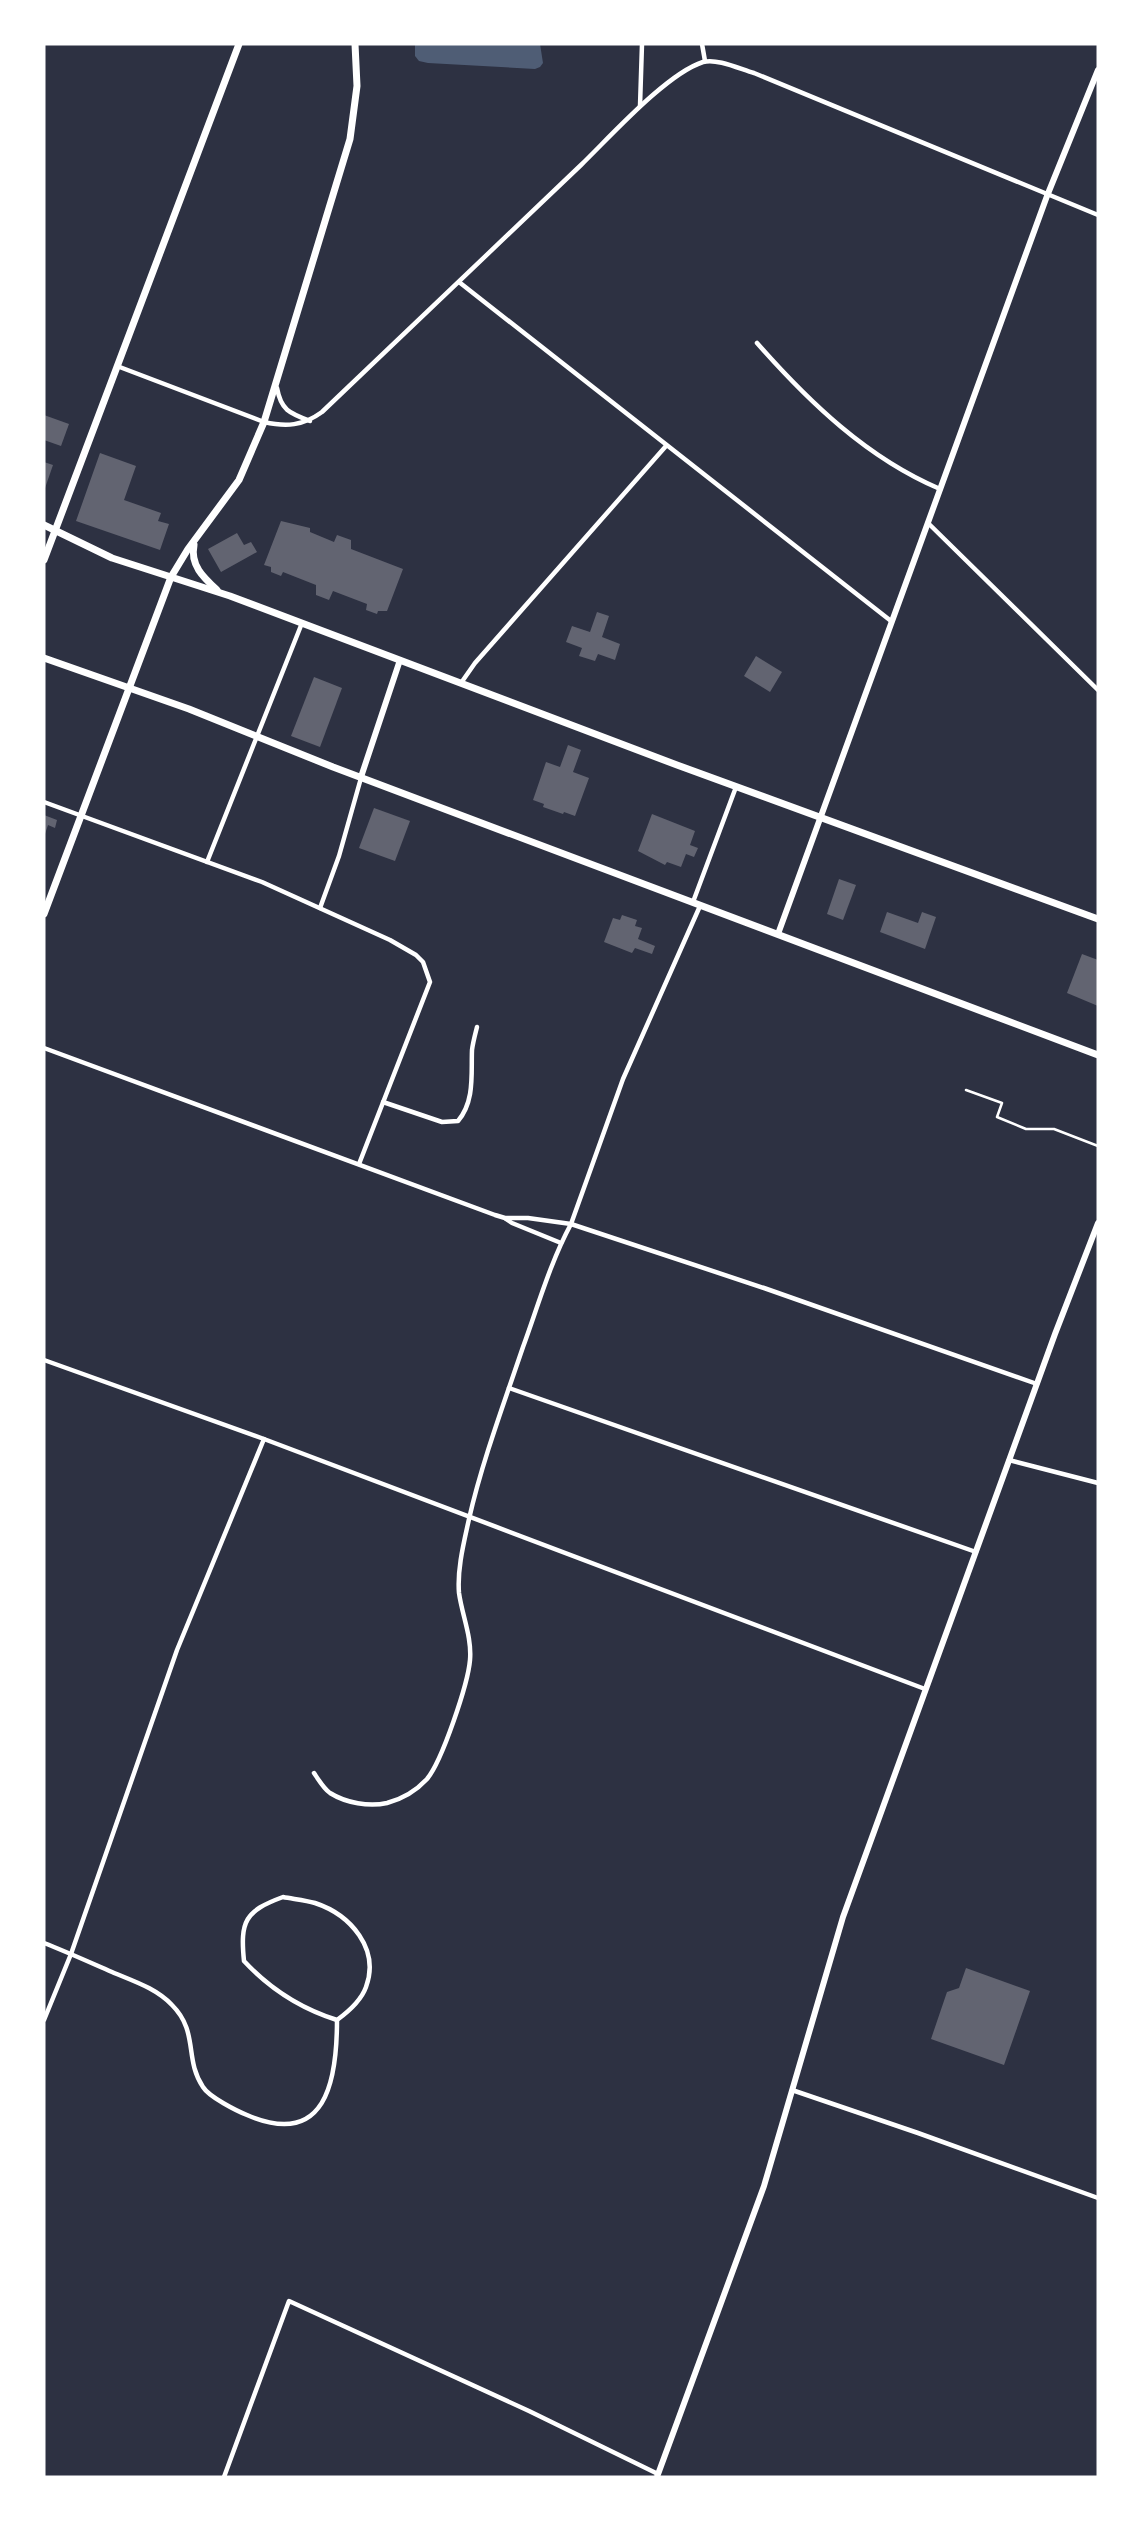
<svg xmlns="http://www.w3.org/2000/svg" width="1142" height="2521" viewBox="0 0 1142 2521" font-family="Cabin,sans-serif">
<rect width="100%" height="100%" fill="#2d3142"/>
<!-- water -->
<path fill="#4f5d75" d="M 415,44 L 540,44 L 543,63 L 540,67 L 535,69 L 428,63 L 419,61 L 415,56 Z"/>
<!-- building -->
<g fill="#626471">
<path d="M 44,415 L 69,424 L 61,446 L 44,440 Z"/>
<path d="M 100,453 L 136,466 L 124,500 L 161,513 L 158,521 L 169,524 L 160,550 L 76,521 Z"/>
<path d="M 44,462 L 53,465 L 44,491 Z"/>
<path d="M 281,521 L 310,528 L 310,532 L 334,542 L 337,535 L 351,540 L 351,549 L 403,569 L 387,611 L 378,611 L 377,614 L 366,610 L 367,604 L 333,591 L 329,600 L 316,595 L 316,585 L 283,572 L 281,576 L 271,572 L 271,567 L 264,565 Z"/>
<path d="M 237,533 L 244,545 L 251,542 L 257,552 L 221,572 L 208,549 Z"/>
<path d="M 597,612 L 609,616 L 602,637 L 620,644 L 615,660 L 598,654 L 595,661 L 579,656 L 582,648 L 566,642 L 572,626 L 590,632 Z"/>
<path d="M 756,656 L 782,672 L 770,692 L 744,676 Z"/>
<path d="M 314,677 L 342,688 L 320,747 L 291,736 Z"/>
<path d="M 568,745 L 581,750 L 573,772 L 589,778 L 575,816 L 564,812 L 563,814 L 543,807 L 544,804 L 533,800 L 546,762 L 560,767 Z"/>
<path d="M 374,808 L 410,821 L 395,861 L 359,848 Z"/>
<path d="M 652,814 L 695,831 L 690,845 L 698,848 L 694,857 L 686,854 L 681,867 L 667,862 L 665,865 L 638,851 Z"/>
<path d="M 44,815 L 57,820 L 55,828 L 48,825 L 44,837 Z"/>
<path d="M 839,879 L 856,885 L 843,920 L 827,914 Z"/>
<path d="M 887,912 L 918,923 L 922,912 L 936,917 L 925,949 L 880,932 Z"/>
<path d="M 622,915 L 637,920 L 635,926 L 642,928 L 638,939 L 655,946 L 652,954 L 635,948 L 632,953 L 604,942 L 613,918 L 620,920 Z"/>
<path d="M 1082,954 L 1098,960 L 1098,1006 L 1067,993 Z"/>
<path d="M 966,1968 L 1030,1991 L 1004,2065 L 931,2039 L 947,1992 L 959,1988 Z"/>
</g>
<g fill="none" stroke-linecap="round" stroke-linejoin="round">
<!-- service -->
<path stroke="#fff" stroke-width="2.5" d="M 966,1090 L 1002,1103 L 997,1117 L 1026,1129 L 1054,1129 L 1098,1146"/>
<!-- minor -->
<g stroke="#fff" stroke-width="4.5">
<path d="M 702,44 L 705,61"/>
<path d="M 640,106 L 642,44"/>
<path d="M 459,282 L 891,621"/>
<path d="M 757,343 C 809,402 867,458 940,489"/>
<path d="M 117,366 L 264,422 C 286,427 303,426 322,412 C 409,330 495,247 581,165 C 610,137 666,74 703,62 C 717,58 740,69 754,73 L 1098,215"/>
<path d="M 277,388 C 281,410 289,413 310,421"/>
<path d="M 928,523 L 1098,690"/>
<path d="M 461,683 L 475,663 L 666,446"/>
<path d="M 44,802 L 262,882 L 390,940 L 416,955 L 423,962 L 430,982 L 359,1164"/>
<path d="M 207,862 L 302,623"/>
<path d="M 693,902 L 736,787"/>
<path d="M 320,908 L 339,856 L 361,778"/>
<path d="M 44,1048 L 495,1215 L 505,1218 L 528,1218 L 571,1224 L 764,1288 L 1037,1384"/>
<path d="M 383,1102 L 442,1122 L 458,1121 C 475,1101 471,1074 472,1050 C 473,1042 475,1035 477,1027"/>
<path d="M 506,1219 L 512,1223 L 561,1243"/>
<path d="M 44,1360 L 264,1439 L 925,1689"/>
<path d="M 509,1388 L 976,1552"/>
<path d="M 1009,1460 L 1098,1483"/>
<path d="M 314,1773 C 318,1779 324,1789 330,1793 C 346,1803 369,1807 387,1803 C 402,1799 416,1791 427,1779 C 442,1761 468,1684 470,1660 C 472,1637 462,1615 459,1593 C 457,1569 464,1542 469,1519 C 482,1462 504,1403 523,1347 C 538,1306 550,1263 571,1224 L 623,1079 L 700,906"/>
<path d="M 283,1897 C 293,1899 305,1900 315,1903 C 351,1915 380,1949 366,1987 C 361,2001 348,2012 337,2020 C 302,2009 270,1989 244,1961 C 240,1921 245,1911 283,1897 Z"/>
<path d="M 44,1943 C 67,1952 89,1962 112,1972 C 133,1981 156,1988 172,2005 C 199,2032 184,2059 203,2087 C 209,2097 237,2111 247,2115 C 326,2149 337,2081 337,2020"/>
<path d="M 44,2020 L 71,1954 L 177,1650 L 264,1439"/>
<path d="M 792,2090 L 918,2133 L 1098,2198"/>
<path d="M 224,2477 L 289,2301 L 529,2411 L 658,2474"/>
</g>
<!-- secondary -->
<g stroke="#fff" stroke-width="6">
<path d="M 361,777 L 400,660"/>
<path d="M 778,934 L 1047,196 L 1098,70"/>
<path d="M 657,2477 L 764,2186 L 843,1917 L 1055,1334 L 1098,1223"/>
</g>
<!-- primary -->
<g stroke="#fff" stroke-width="7">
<path d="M 44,525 L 112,558 L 230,596 L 677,765 L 1098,919"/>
<path d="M 194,545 C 190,565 203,577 217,590"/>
<path d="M 44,560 L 239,44"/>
<path d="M 44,658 L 189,709 L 333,767 L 1098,1055"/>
<path d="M 44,914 L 171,577 L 188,549 L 239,480 L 264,422 L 350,139 L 357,86 L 355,44"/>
</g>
</g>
<!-- border -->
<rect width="1142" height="2521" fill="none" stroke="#ffffff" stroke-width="91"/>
</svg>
